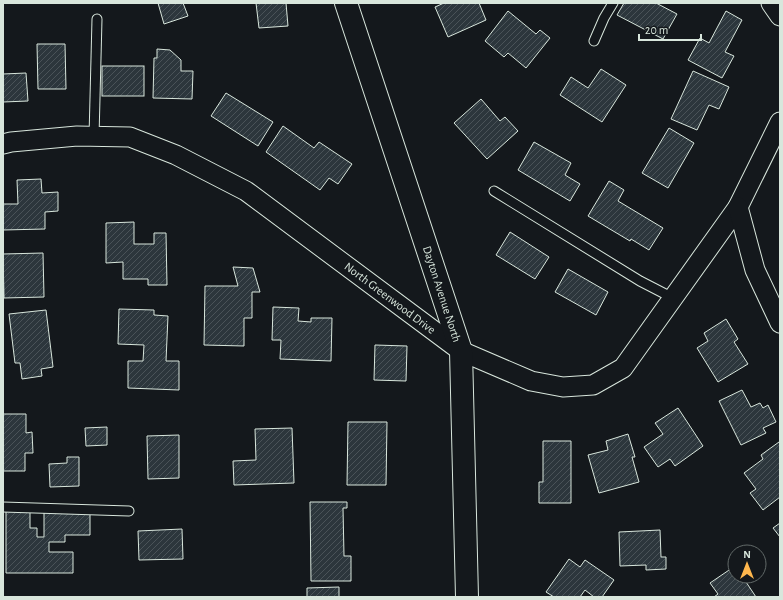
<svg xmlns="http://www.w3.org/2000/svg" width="783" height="600" viewBox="0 0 783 600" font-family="'Alegreya Sans',sans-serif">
<defs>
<pattern id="building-hatch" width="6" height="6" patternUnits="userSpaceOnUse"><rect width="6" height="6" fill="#2c363c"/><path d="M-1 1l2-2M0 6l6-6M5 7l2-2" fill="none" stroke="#4a5358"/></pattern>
</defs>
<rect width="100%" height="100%" fill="#14181c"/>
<!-- building -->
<g fill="url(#building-hatch)" stroke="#d8e6dc">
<path d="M 158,3 L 183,3 L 188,16 L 164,24 Z"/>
<path d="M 256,3 L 286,3 L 288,26 L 259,28 Z"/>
<path d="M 444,3 L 479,3 L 486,20 L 448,37 L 435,7 Z"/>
<path d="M 624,3 L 656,3 L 677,14 L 663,39 L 617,15 Z"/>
<path d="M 508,11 L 536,34 L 540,30 L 550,38 L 526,68 L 508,53 L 504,57 L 485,41 Z"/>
<path d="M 726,11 L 742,20 L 725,52 L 734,56 L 722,78 L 688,60 L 700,38 L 709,43 Z"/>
<path d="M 37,44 L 65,44 L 66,89 L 38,89 Z"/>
<path d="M 157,49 L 170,50 L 181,60 L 181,71 L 193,71 L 192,99 L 153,98 L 154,58 L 157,58 Z"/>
<rect x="102" y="66" width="42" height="30"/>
<path d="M 601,69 L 626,85 L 602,122 L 560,95 L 571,77 L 588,88 Z"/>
<path d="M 693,71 L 729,87 L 719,109 L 709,105 L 697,130 L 671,119 Z"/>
<path d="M 26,73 L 28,101 L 3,102 L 3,74 Z"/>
<path d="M 226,93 L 273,122 L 258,146 L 211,116 Z"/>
<path d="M 481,99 L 500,121 L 505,117 L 518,131 L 487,159 L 454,123 Z"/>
<path d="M 283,126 L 314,148 L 319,142 L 352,164 L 338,184 L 329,178 L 320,190 L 266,152 Z"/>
<path d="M 669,128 L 694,143 L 668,188 L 642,173 Z"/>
<path d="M 534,142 L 571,163 L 565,175 L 580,184 L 570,201 L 518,170 Z"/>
<path d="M 41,179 L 42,193 L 58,192 L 58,211 L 45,212 L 45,229 L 3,230 L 3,204 L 18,204 L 17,180 Z"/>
<path d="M 609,181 L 624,190 L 618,201 L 663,228 L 649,250 L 631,239 L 630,241 L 588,216 Z"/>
<path d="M 134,222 L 134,244 L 154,244 L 154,233 L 166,233 L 167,285 L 148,285 L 148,279 L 123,279 L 123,262 L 106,263 L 106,223 Z"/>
<path d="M 510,232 L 549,257 L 535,279 L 496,255 Z"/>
<path d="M 43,253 L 44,297 L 4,298 L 3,254 Z"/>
<path d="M 233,267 L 253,268 L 260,292 L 252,292 L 252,318 L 244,318 L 244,346 L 204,345 L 205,286 L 238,286 Z"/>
<path d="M 568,269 L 608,292 L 596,315 L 555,292 Z"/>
<path d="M 273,307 L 299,308 L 298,321 L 311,322 L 311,318 L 332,318 L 331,361 L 280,359 L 281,340 L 272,340 Z"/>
<path d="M 119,309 L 154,310 L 154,315 L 168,316 L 166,361 L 179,361 L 179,390 L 128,388 L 128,361 L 143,361 L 144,345 L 118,344 Z"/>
<path d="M 46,310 L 53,367 L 41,369 L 42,376 L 22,379 L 20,363 L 15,363 L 9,314 Z"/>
<path d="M 726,319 L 738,339 L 734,342 L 748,364 L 718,382 L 697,348 L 708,341 L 704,333 Z"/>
<path d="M 375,345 L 407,346 L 406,381 L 374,380 Z"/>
<path d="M 742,390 L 751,407 L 760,403 L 763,408 L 768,405 L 776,422 L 763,428 L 766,433 L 741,445 L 719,401 Z"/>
<path d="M 678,408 L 703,446 L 675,466 L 670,459 L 658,467 L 644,447 L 663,434 L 655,423 Z"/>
<path d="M 3,414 L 26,414 L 26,433 L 32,432 L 33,453 L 25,453 L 25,471 L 3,471 Z"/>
<path d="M 348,422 L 387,422 L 386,485 L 347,485 Z"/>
<path d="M 107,427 L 107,445 L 86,446 L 85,428 Z"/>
<path d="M 292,428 L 294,483 L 234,485 L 233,461 L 256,460 L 255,429 Z"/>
<path d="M 628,434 L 635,457 L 632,457 L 639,482 L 599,493 L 588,455 L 608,450 L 606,441 Z"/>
<path d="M 179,435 L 179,478 L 148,479 L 147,436 Z"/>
<path d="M 543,441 L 571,441 L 571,503 L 539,503 L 539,482 L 543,482 Z"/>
<path d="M 779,442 L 780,443 L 780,497 L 763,510 L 750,493 L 756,489 L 744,473 L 763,459 L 761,455 Z"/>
<path d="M 67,457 L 79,457 L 79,486 L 50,487 L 49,464 L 67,463 Z"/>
<path d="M 310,502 L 347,502 L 347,508 L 343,508 L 344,556 L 351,556 L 351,581 L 311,581 Z"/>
<path d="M 6,511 L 30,511 L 30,528 L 37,528 L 37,537 L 44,537 L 44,511 L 90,511 L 90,535 L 65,535 L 65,542 L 49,542 L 49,552 L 73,552 L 73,573 L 6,573 Z"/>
<path d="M 780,523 L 780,537 L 773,528 Z"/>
<path d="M 182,529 L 183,559 L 139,560 L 138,531 Z"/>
<path d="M 660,530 L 661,557 L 666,557 L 666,569 L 646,570 L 646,565 L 620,566 L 619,532 Z"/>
<path d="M 569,559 L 580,567 L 585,560 L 614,580 L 602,597 L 594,597 L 585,590 L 580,597 L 554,597 L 546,592 Z"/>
<path d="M 735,566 L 735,576 L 742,576 L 756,597 L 714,597 L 718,594 L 710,583 Z"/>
<path d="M 339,587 L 339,597 L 307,597 L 307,588 Z"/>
</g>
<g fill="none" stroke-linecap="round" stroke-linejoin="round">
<!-- service casing -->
<g stroke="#d8e6dc" stroke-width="11">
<g id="service">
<path d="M 594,41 L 604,18 L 613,3"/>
<path d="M 94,137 L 97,19"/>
<path d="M 494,191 L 640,281 L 673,298"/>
<path d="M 3,507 L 129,511"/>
</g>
</g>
<!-- minor casing -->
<g stroke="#d8e6dc" stroke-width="21">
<g id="minor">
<path d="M 771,3 L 780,16"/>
<path d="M 3,144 L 11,142 L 77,136 L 130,137 L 176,155 L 246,191 L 461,351 L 531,381 L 563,387 L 593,385 L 623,368 L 738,207 L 780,122"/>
<path d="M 738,207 L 755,270 L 780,323"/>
</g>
</g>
<!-- tertiary casing -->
<g stroke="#d8e6dc" stroke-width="24">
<path id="tertiary" d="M 346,3 L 461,351 L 467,597"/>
</g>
<!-- service -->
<use href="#service" stroke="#14181c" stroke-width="9"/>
<!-- minor -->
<use href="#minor" stroke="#14181c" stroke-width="19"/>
<!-- tertiary -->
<use href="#tertiary" stroke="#14181c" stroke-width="22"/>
</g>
<g text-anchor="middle" stroke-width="3" stroke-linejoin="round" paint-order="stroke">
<!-- street labels -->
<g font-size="12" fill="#d8e6dc" stroke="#14181c">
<text transform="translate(442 294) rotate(72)" y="4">Dayton Avenue North</text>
<text transform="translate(390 298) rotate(37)" y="4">North Greenwood Drive</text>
</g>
</g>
<!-- border -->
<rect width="783" height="600" fill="none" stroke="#d8e6dc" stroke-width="8"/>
<!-- north arrow -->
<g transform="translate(747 564)"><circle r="19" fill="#14181c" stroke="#626a69"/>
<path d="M0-3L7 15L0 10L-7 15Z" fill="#ffb74d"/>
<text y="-6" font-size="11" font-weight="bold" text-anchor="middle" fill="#d8e6dc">N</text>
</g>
<!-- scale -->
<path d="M639 34v6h62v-6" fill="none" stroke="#d8e6dc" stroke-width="2"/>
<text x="645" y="34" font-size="12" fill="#d8e6dc" stroke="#14181c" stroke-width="3" paint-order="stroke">20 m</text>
</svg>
